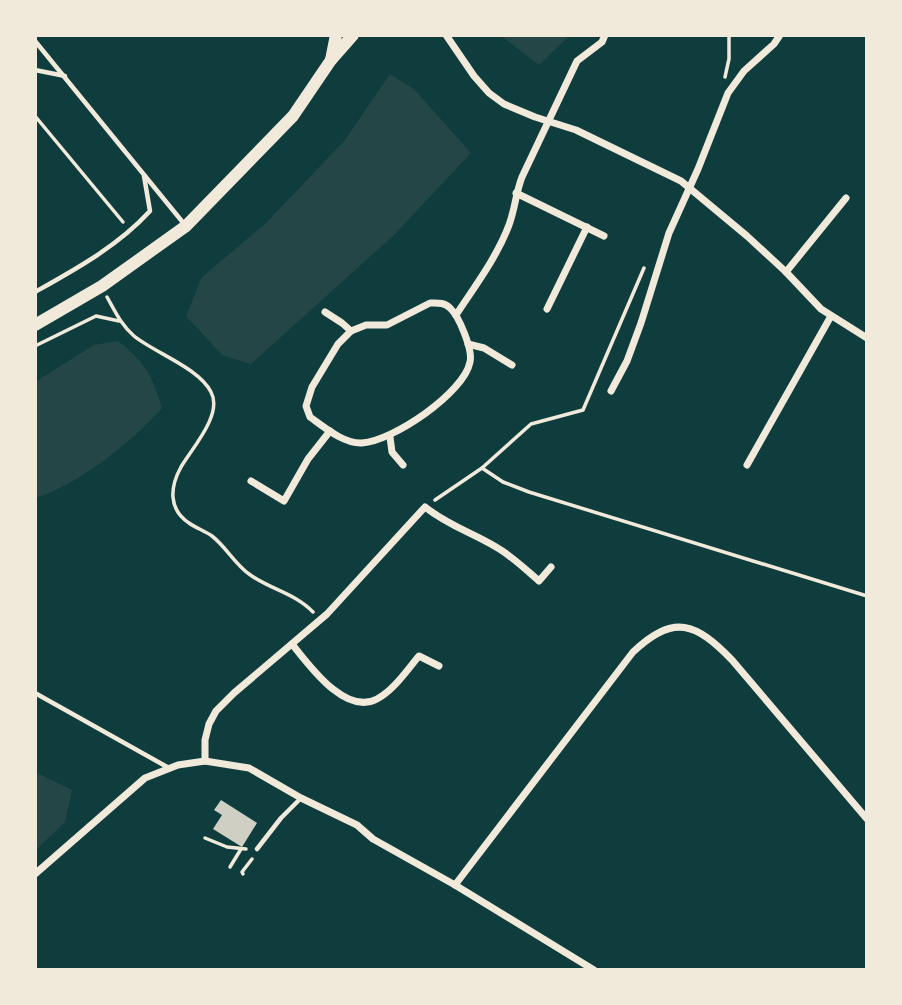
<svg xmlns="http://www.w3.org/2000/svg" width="902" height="1005" viewBox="0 0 902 1005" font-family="'Noto Sans',sans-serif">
<rect width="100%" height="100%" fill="#0f3d3e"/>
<!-- green -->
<g fill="#244646">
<path d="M 500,35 L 570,35 L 539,65 Z"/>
<path d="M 390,74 L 414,89 L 471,153 L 394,235 L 251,364 L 222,355 L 186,316 L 202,277 L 265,224 L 345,140 Z"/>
<path d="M 118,341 C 146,363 151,374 162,408 C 132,442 78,485 35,498 L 35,382 L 94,345 Z"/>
<path d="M 35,772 L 72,790 L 65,822 L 35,851 Z"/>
</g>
<!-- building -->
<path fill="#cfcfc3" d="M 221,800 L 257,823 L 242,847 L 213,829 L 222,815 L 214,810 Z"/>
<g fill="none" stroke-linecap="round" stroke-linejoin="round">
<!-- path -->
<g stroke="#f1e9da" stroke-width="3.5">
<path d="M 725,77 L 729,59 L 729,35"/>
<path d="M 35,116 L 123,222"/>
<path d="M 107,297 C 115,311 121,325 134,336 C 155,353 199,368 211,392 C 223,414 193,447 181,467 C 170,487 168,509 189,523 C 196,528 205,531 212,536 C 226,547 235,564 249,574 C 269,589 295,593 313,612"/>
<path d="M 35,346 L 96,316 L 119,321"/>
<path d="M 482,468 L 503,482 L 529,492 L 867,596"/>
<path d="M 435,500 L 482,468 L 531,424 L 583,410 L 644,268"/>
<path d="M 205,838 L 227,847 L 246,849"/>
<path d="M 230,867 L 241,849"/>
<path d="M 243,874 L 242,872 L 252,859"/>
</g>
<!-- service -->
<g stroke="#f1e9da" stroke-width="4.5">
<path d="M 35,41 L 185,225"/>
<path d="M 35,70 L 65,76"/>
<path d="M 35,292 C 76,269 118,246 150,211 L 144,176"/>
<path d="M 35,693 L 169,768"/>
<path d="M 257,849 L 281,818 L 301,798"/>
</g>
<!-- minor -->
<g stroke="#f1e9da" stroke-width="7">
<path d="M 446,35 L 474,76 L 489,93 L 504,104 L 535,117 L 576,130 L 681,181 L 747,236 L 786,272 L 821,309 L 867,338"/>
<path d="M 516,193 L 604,236"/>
<path d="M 786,272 L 846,198"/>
<path d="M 430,303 C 437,303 444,302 450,308 C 459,316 473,350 470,362 C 464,393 393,441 362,443 C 344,444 324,427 310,417 L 306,406 L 312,387 L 338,344 L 351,331 L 366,325 L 387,325 Z"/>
<path d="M 547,309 L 587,227"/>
<path d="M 325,312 L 342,323 L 351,331"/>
<path d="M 456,315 C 475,286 497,257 509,225 C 515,209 516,192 522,177 L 577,61 L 602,42 L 605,35"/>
<path d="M 468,344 L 484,348 L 512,365"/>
<path d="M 611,391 L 627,361 L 641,323 L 669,233 L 698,169 L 728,93 L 744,71 L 774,44 L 780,35"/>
<path d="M 390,437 L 392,452 L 403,465"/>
<path d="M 747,465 L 831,316"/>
<path d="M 251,481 L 284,501 L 308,459 L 330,431"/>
<path d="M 292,644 C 309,665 345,716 377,699 C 394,690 407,670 419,656 L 439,666"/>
<path d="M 205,761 L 205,740 L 209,724 L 216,711 L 234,693 L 327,614 L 425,507 C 449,526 471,532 496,547 C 512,556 525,569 539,581 L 551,567"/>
<path d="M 35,874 L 145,778 L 178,765 L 205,761 L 249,768 L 301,798 L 357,825 L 373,839 L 455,885 L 594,970"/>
<path d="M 455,885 L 633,652 C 674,613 696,623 732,660 L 867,819"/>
</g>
<!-- tertiary -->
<g stroke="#f1e9da" stroke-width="12">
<path d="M 331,60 L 336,35"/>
<path d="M 35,325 L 102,286 L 186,226 L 293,116 L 331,60 L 353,35"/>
</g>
</g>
<!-- border -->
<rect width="902" height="1005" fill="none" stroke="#f1e9da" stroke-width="74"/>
</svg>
